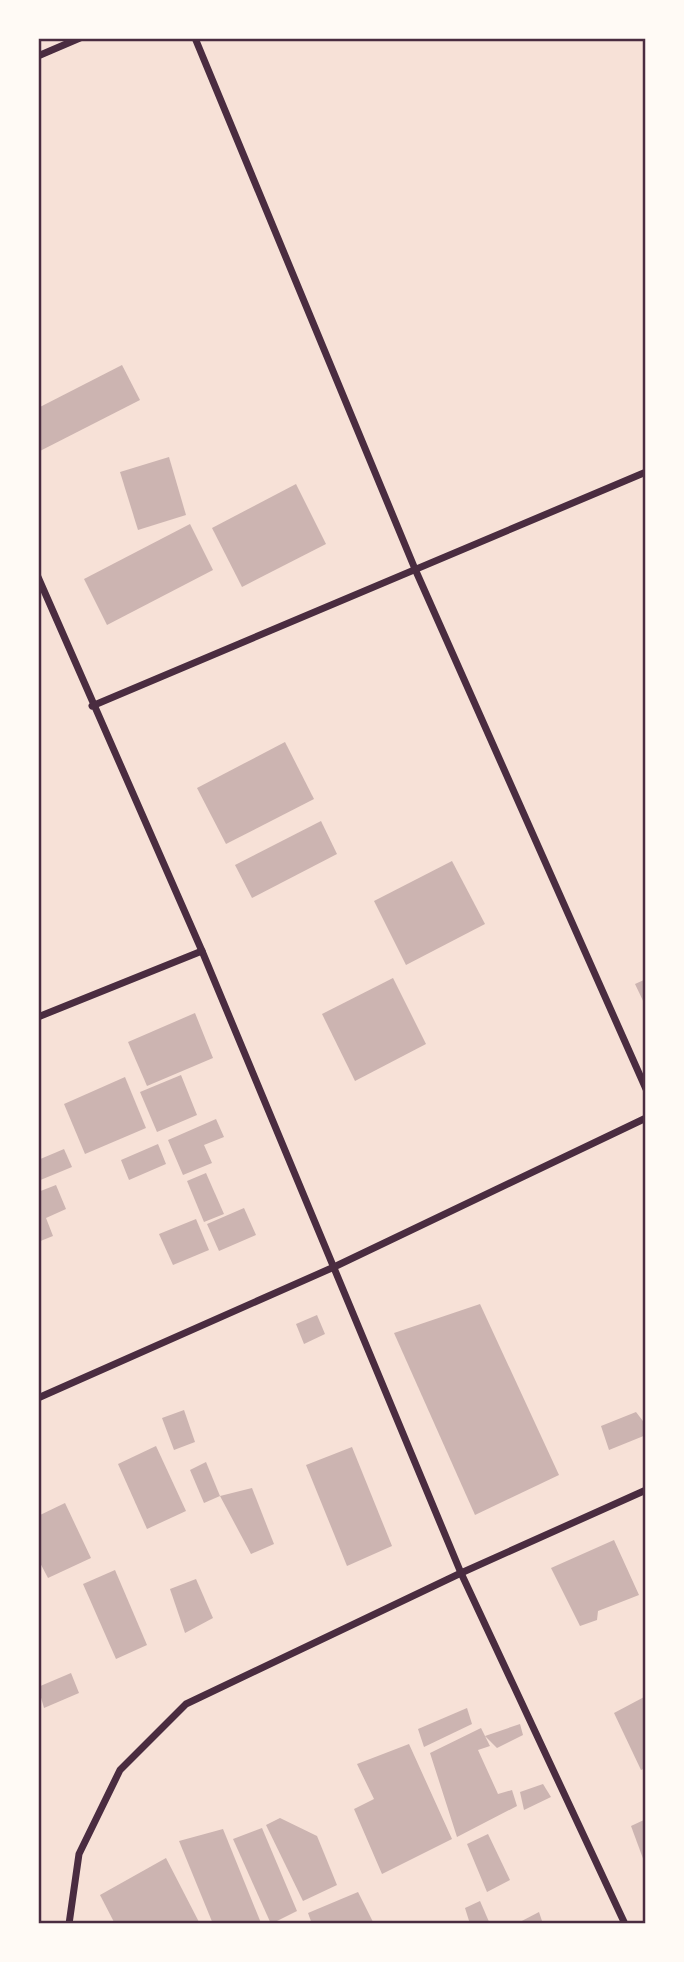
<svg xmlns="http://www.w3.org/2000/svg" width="684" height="1962" viewBox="0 0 684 1962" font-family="'PT Sans',sans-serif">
<rect width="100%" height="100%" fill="#f7e1d7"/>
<!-- building -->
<g fill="#ccb4b1">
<path d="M 122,365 L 140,400 L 38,452 L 38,408 Z"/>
<path d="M 169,457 L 186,515 L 138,530 L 120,472 Z"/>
<path d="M 296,484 L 326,544 L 242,587 L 212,528 Z"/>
<path d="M 190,524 L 213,570 L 107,625 L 84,579 Z"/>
<path d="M 285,742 L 314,799 L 226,844 L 197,788 Z"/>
<path d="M 321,821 L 337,854 L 252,898 L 235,865 Z"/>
<path d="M 452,861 L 485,924 L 406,965 L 374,901 Z"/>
<path d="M 393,978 L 426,1044 L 355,1081 L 322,1014 Z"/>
<path d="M 646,979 L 646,1007 L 635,984 Z"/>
<path d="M 195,1013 L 213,1058 L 147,1086 L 128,1042 Z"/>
<path d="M 181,1075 L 197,1115 L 157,1132 L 140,1092 Z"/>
<path d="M 125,1077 L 146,1128 L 85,1154 L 64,1104 Z"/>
<path d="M 216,1119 L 224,1137 L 204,1145 L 212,1163 L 183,1175 L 168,1140 Z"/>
<path d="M 158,1144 L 166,1164 L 129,1180 L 121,1160 Z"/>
<path d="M 64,1149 L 72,1167 L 38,1181 L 38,1160 Z"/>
<path d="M 206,1173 L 224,1214 L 204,1222 L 187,1181 Z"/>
<path d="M 56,1185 L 66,1209 L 46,1218 L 53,1236 L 38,1242 L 38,1192 Z"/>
<path d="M 244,1208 L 256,1235 L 219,1251 L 207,1224 Z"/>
<path d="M 196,1219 L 209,1250 L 173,1265 L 159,1234 Z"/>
<path d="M 480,1304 L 559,1475 L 475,1515 L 394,1333 Z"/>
<path d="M 317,1315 L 325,1334 L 304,1344 L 296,1324 Z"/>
<path d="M 184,1410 L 195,1442 L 174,1450 L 162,1418 Z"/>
<path d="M 636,1412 L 646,1425 L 646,1435 L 609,1450 L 601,1426 Z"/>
<path d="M 156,1446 L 186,1511 L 147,1529 L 118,1464 Z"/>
<path d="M 352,1447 L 392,1546 L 347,1566 L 306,1465 Z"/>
<path d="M 206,1462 L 220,1496 L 204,1503 L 190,1470 Z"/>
<path d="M 252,1488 L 274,1544 L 251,1554 L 220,1496 Z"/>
<path d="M 65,1503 L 91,1558 L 48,1578 L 38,1559 L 38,1516 Z"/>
<path d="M 614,1540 L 639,1595 L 598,1611 L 597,1620 L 580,1626 L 551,1568 Z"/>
<path d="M 115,1570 L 147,1645 L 116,1659 L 83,1584 Z"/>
<path d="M 196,1579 L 213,1618 L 185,1633 L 170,1589 Z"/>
<path d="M 71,1673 L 79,1693 L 44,1708 L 38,1687 Z"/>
<path d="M 646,1696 L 646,1768 L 641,1770 L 614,1713 Z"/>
<path d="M 467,1708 L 472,1724 L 424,1747 L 418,1729 Z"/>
<path d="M 520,1724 L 523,1735 L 497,1748 L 485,1736 L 490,1746 L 478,1750 L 498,1794 L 512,1790 L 517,1806 L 457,1837 L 430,1753 L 481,1728 L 485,1736 Z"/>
<path d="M 409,1744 L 452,1839 L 382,1874 L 354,1809 L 374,1799 L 357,1764 Z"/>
<path d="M 543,1784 L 551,1797 L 524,1810 L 520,1792 Z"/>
<path d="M 280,1818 L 317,1836 L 337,1885 L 303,1901 L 266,1825 Z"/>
<path d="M 646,1819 L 646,1864 L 645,1864 L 631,1826 Z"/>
<path d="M 262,1828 L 297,1911 L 271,1924 L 233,1839 Z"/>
<path d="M 223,1829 L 261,1923 L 259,1924 L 213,1924 L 179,1841 Z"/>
<path d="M 488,1834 L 510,1880 L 487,1892 L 467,1844 Z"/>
<path d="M 166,1858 L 200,1924 L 115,1924 L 100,1895 Z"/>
<path d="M 358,1892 L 374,1924 L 312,1924 L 308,1913 Z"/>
<path d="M 480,1901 L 490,1924 L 470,1924 L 465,1908 Z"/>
<path d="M 539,1912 L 543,1924 L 516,1924 Z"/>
</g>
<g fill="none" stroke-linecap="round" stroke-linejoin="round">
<!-- minor -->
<g stroke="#4a2c40" stroke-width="7">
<path d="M 195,38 L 415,569 L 646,1089"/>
<path d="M 38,56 L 80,38"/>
<path d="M 38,577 L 202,951 L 461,1573 L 625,1924"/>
<path d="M 92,706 L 646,472"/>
<path d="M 38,1017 L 202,951"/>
<path d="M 38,1398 L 334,1267 L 646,1118"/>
<path d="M 69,1924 L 79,1854 L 120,1770 L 186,1704 L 461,1573 L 646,1490"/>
</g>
</g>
<!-- border -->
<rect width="684" height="1962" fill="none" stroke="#fffaf5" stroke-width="80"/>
<rect x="40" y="40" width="604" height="1882" fill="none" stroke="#4a2c40" stroke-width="2.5"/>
</svg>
